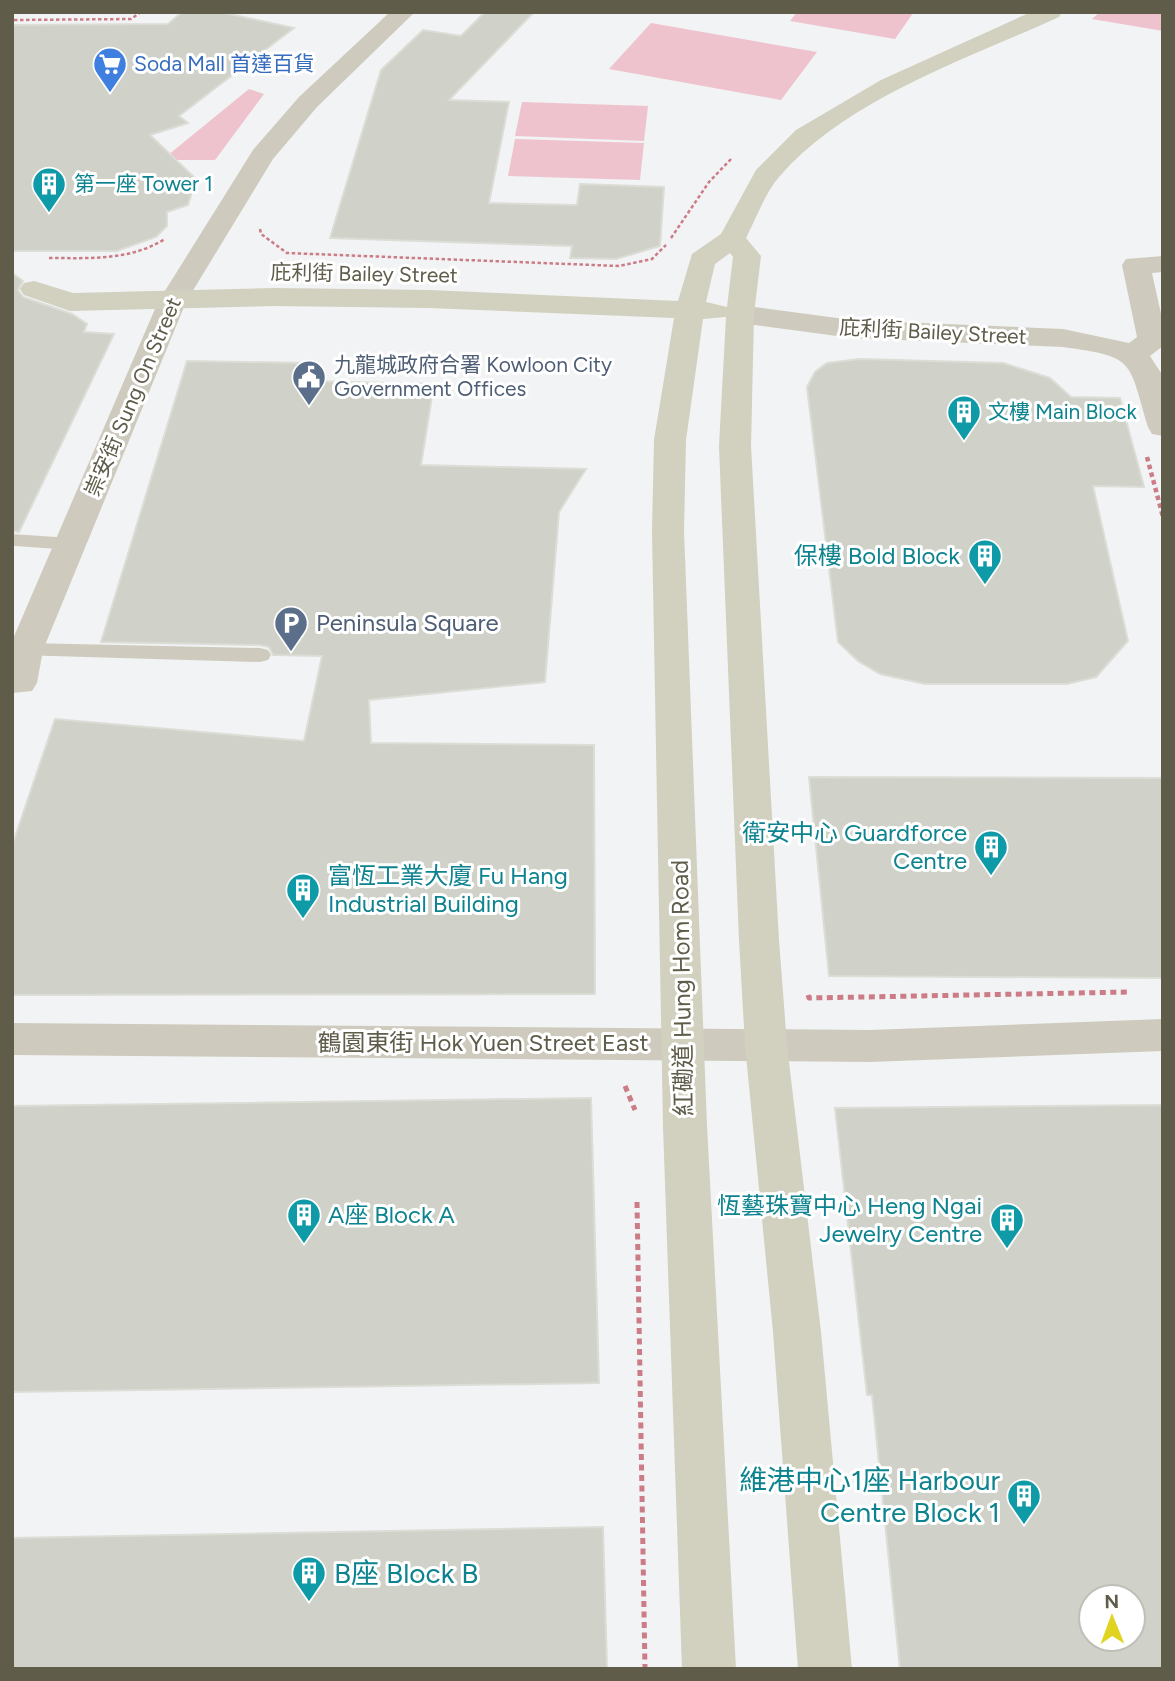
<svg xmlns="http://www.w3.org/2000/svg" width="1175" height="1681" viewBox="0 0 1175 1681" font-family="Figtree,'Noto Sans TC',sans-serif">
<rect width="100%" height="100%" fill="#f2f3f4"/>
<!-- green -->
<g fill="#efc3ce">
<path d="M 797,12 L 908,12 L 913,13 L 895,39 L 790,21 Z"/>
<path d="M 1100,12 L 1163,12 L 1163,31 L 1092,19 Z"/>
<path d="M 651,23 L 817,52 L 781,100 L 609,69 Z"/>
<path d="M 249,89 L 264,94 L 215,160 L 162,160 Z"/>
<path d="M 522,102 L 648,106 L 644,141 L 515,136 Z"/>
<path d="M 515,139 L 644,143 L 640,180 L 508,176 Z"/>
</g>
<!-- building -->
<g fill="#d0d1c9" stroke="#dcddd6" stroke-width="2" fill-rule="evenodd">
<path d="M 182,12 L 220,12 L 294,28 L 179,116 L 188,123 L 150,135 L 196,179 L 188,205 L 167,212 L 167,226 L 156,237 L 117,251 L 12,251 L 12,25 L 168,24 Z"/>
<path d="M 485,12 L 534,12 L 449,100 L 509,102 L 489,203 L 577,205 L 580,184 L 664,187 L 660,246 L 616,259 L 570,258 L 572,246 L 330,238 L 381,70 L 423,30 L 461,36 Z"/>
<path d="M 12,273 L 23,281 L 18,290 L 23,297 L 72,314 L 87,324 L 84,332 L 114,334 L 19,532 L 12,531 Z"/>
<path d="M 860,359 L 1003,363 L 1050,378 L 1071,397 L 1120,398 L 1144,487 L 1093,486 L 1128,641 L 1096,677 L 1067,684 L 925,684 L 880,674 L 858,661 L 838,642 L 807,387 L 815,372 L 827,363 Z"/>
<path d="M 187,361 L 307,363 L 303,381 L 434,384 L 421,465 L 586,469 L 559,512 L 545,682 L 369,700 L 371,743 L 594,745 L 595,994 L 12,995 L 12,846 L 55,719 L 304,741 L 322,656 L 273,655 L 269,647 L 260,645 L 101,642 Z"/>
<path d="M 809,777 L 1163,778 L 1163,978 L 829,976 Z"/>
<path d="M 591,1098 L 599,1383 L 12,1392 L 12,1106 Z"/>
<path d="M 1163,1105 L 1163,1669 L 900,1669 L 872,1395 L 867,1395 L 835,1108 ZM 1091,1597 L 1133,1597 L 1133,1639 L 1091,1639 Z"/>
<path d="M 603,1527 L 607,1669 L 12,1669 L 12,1538 Z"/>
</g>
<g fill="none" stroke-linecap="round" stroke-linejoin="round">
<!-- path-far2 -->
<g stroke="#cc7c86" stroke-width="2.5" stroke-dasharray="3.5 2.5" stroke-linecap="butt">
<path d="M 14,20 L 131,19 L 141,12"/>
<path d="M 260,229 L 261,234 L 287,253 L 619,266 L 652,259 L 666,245"/>
<path d="M 671,238 L 709,182 L 731,159"/>
<path d="M 49,258 C 90,258 129,261 165,239"/>
</g>
<!-- path-far1 -->
<path stroke="#cc7c86" stroke-width="4.5" stroke-dasharray="4.5 3.5" stroke-linecap="butt" d="M 1147,457 L 1163,517"/>
<!-- path -->
<g stroke="#cc7c86" stroke-width="5" stroke-dasharray="6 4.5" stroke-linecap="butt">
<path d="M 808,995 L 809,998 L 1130,992"/>
<path d="M 625,1086 L 635,1110"/>
<path d="M 637,1202 L 645,1669"/>
</g>
<!-- lane -->
<g fill="#cecbbe" fill-rule="evenodd">
<path d="M 12,534 L 71,538 L 82,544 L 71,550 L 15,546 L 12,546 Z"/>
<path d="M 26,643 L 260,648 L 268,650 L 271,655 L 268,660 L 260,662 L 18,655 L 15,650 L 18,645 Z"/>
</g>
<!-- street -->
<g fill="#cecbbe" fill-rule="evenodd">
<path d="M 390,12 L 415,12 L 317,107 L 273,159 L 186,302 L 43,650 L 37,683 L 32,691 L 12,693 L 12,641 L 158,302 L 253,150 L 299,97 Z"/>
<path d="M 1163,256 L 1163,272 L 1152,273 L 1163,323 L 1163,346 L 1150,356 L 1163,376 L 1163,436 L 1152,434 L 1148,427 C 1128,360 1136,357 1063,347 L 852,338 L 740,323 L 730,320 L 726,314 L 730,308 L 740,305 L 852,320 L 1063,329 L 1129,343 L 1137,337 L 1122,265 L 1126,259 Z"/>
<path d="M 1163,1019 L 1163,1051 L 870,1062 L 12,1055 L 12,1023 L 870,1030 Z"/>
</g>
<!-- secondary -->
<path fill="#d2d0bf" fill-rule="evenodd" d="M 1031,12 L 1062,12 L 1059,17 C 967,59 846,99 779,177 C 765,193 756,219 746,238 L 761,256 L 754,314 L 751,446 L 779,940 L 787,1045 L 821,1332 L 852,1669 L 798,1669 L 773,1332 L 745,1045 L 739,940 L 719,446 L 726,317 L 703,319 L 686,440 L 684,531 L 707,1126 L 736,1669 L 682,1669 L 663,1126 L 652,531 L 654,440 L 674,318 L 429,308 L 274,306 L 70,311 L 24,295 L 20,289 L 24,283 L 34,281 L 73,293 L 274,288 L 429,290 L 678,301 L 692,254 L 721,234 L 756,170 L 796,130 L 881,80 ZM 730,253 L 733,257 L 727,307 L 706,302 L 715,264 Z"/>
</g>
<!-- icons -->
<defs>
<g id="supermarket-pin" transform="scale(1.75)"><path d="M0 17L-7.5 6A9.5 9.5 0 1 1 7.5 6Z" fill="#3f7fe0" stroke="#fff"/><path d="M-6-5.5h2.5l.6 2H6L4.5 2H-2.5L-4.4-4H-6ZM-1.5 3.2a1.3 1.3 0 1 0 .1 0ZM3 3.2a1.3 1.3 0 1 0 .1 0Z" fill="#fff"/></g>
<g id="building-pin" transform="scale(1.75)"><path d="M0 17L-7.5 6A9.5 9.5 0 1 1 7.5 6Z" fill="#0f9aa8" stroke="#fff"/><path d="M-4-6H4V6H1V3H-1V6H-4ZM-2.5-4.3h1.7v1.8h-1.7ZM.8-4.3h1.7v1.8H.8ZM-2.5-1h1.7V.8h-1.7ZM.8-1h1.7V.8H.8Z" fill="#fff"/></g>
<g id="civic-pin" transform="scale(1.75)"><path d="M0 17L-7.5 6A9.5 9.5 0 1 1 7.5 6Z" fill="#5c6f8a" stroke="#fff"/><path d="M-.6-6.5H3V-4.5H.6V-3L4-1V1h2V6H-6V1h2V-1L-.6-3ZM-1.2 2.5V6h2.4V2.5Z" fill="#fff"/></g>
<g id="parking-pin" transform="scale(1.75)"><path d="M0 17L-7.5 6A9.5 9.5 0 1 1 7.5 6Z" fill="#5c6f8a" stroke="#fff"/><path d="M-3.5-5.5H1a3.5 3.5 0 0 1 0 7H-1V5.5H-3.5ZM-1-3.4V-.6H.8a1.4 1.4 0 0 0 0-2.8Z" fill="#fff"/></g>
</defs>
<g fill-rule="evenodd">
<use href="#supermarket-pin" x="110" y="64"/>
<use href="#building-pin" x="49" y="184"/>
<use href="#civic-pin" x="309" y="377"/>
<use href="#building-pin" x="964" y="412"/>
<use href="#building-pin" x="985" y="556"/>
<use href="#parking-pin" x="291" y="623"/>
<use href="#building-pin" x="991" y="847"/>
<use href="#building-pin" x="303" y="890"/>
<use href="#building-pin" x="304" y="1215"/>
<use href="#building-pin" x="1007" y="1220"/>
<use href="#building-pin" x="1024" y="1496"/>
<use href="#building-pin" x="309" y="1573"/>
</g>
<g text-anchor="middle" stroke-width="6" stroke-linejoin="round" paint-order="stroke">
<!-- far-shop labels -->
<g font-size="21" fill="#366cbe" stroke="#fff" text-anchor="start">
<text x="134" y="71">Soda Mall 首達百貨</text>
</g>
<!-- far-culture labels -->
<g font-size="21" fill="#0d838f" stroke="#fff" text-anchor="start">
<text x="74" y="191">第一座 Tower 1</text>
<text x="988" y="419">文樓 Main Block</text>
</g>
<!-- far-street labels -->
<g font-size="21" fill="#5f5c4a" stroke="#fff">
<text transform="translate(364 274) rotate(1)" y="7">庇利街 Bailey Street</text>
<text transform="translate(933 332) rotate(3)" y="7">庇利街 Bailey Street</text>
<text transform="translate(133 397) rotate(-67)" y="7">崇安街 Sung On Street</text>
</g>
<!-- far-service labels -->
<g font-size="21" fill="#4e5e75" stroke="#fff" text-anchor="start">
<text x="334" y="372">九龍城政府合署 Kowloon City<tspan x="334" dy="24">Government Offices</tspan></text>
</g>
<!-- culture labels -->
<g font-size="24" fill="#0d838f" stroke="#fff" text-anchor="end">
<text x="960" y="564">保樓 Bold Block</text>
<text x="967" y="841">衛安中心 Guardforce<tspan x="967" dy="28">Centre</tspan></text>
<text x="328" y="884" text-anchor="start">富恆工業大廈 Fu Hang<tspan x="328" dy="28">Industrial Building</tspan></text>
<text x="982" y="1214">恆藝珠寶中心 Heng Ngai<tspan x="982" dy="28">Jewelry Centre</tspan></text>
<text x="328" y="1223" text-anchor="start">A座 Block A</text>
</g>
<!-- service labels -->
<g font-size="24" fill="#4e5e75" stroke="#fff" text-anchor="start">
<text x="316" y="631">Peninsula Square</text>
</g>
<!-- street labels -->
<g font-size="24" fill="#5f5c4a" stroke="#fff">
<text transform="translate(682 988) rotate(-91)" y="8">紅磡道 Hung Hom Road</text>
<text x="483" y="1051">鶴園東街 Hok Yuen Street East</text>
</g>
<!-- near-culture labels -->
<g font-size="28" fill="#0d838f" stroke="#fff" text-anchor="end">
<text x="1000" y="1490">維港中心1座 Harbour<tspan x="1000" dy="32">Centre Block 1</tspan></text>
<text x="334" y="1583" text-anchor="start">B座 Block B</text>
</g>
</g>
<!-- border -->
<rect width="1175" height="1681" fill="none" stroke="#5f5c4a" stroke-width="28"/>
<!-- north arrow -->
<g transform="translate(1112 1618) rotate(359)"><circle r="33" fill="#ffffff" stroke="#bfbeb7" stroke-width="2"/>
<path d="M0-5L12 26L0 18L-12 26Z" fill="#e0d420"/>
<text y="-10" font-size="19" font-weight="bold" text-anchor="middle" fill="#5f5c4a">N</text>
</g>
</svg>
